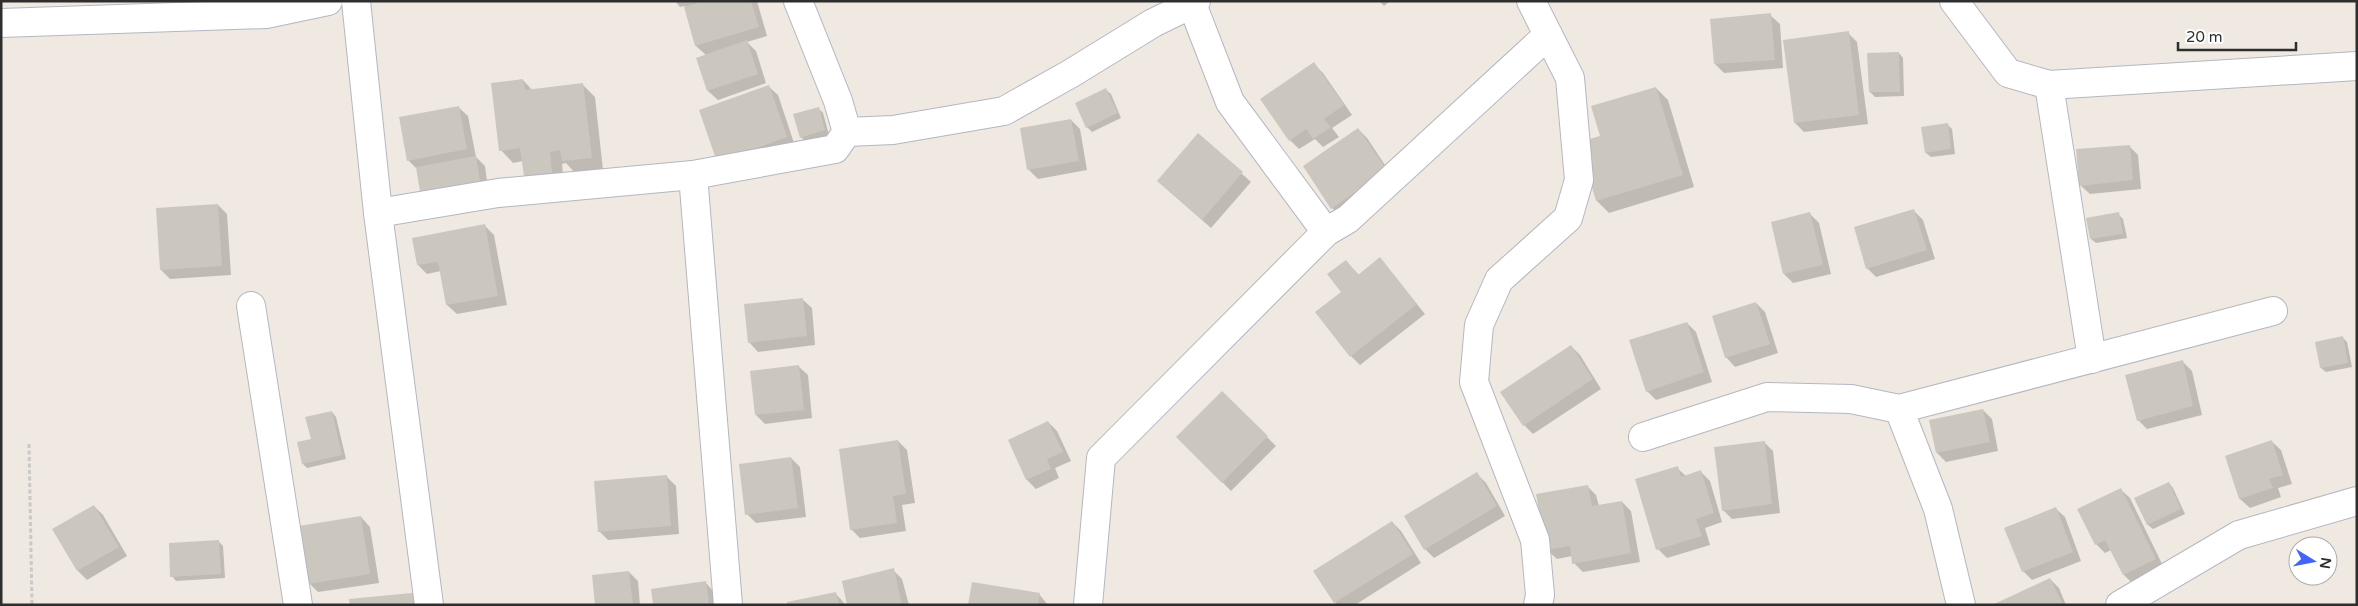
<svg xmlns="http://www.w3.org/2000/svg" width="2358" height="606" viewBox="0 0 2358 606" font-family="'Varela Round',sans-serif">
<rect width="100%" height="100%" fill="#efe9e1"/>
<!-- shadow -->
<g fill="#0003">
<path d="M 675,1 L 757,1 L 767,36 L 747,42 L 756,51 L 766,83 L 718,100 L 708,91 L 698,59 L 707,56 L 696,46 L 685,6 L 680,7 Z"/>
<path d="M 1379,1 L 1390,1 L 1384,6 Z"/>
<path d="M 1770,15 L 1780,24 L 1783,68 L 1724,73 L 1715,64 Z"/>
<path d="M 1848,33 L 1857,42 L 1868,124 L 1804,132 L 1795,123 Z"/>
<path d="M 1899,53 L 1903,58 L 1904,96 L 1875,97 L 1870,92 Z"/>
<path d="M 1314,64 L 1323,73 L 1352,115 L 1332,128 L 1339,137 L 1323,147 L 1315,139 L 1299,149 L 1290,140 Z"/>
<path d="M 523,80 L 533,91 L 582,84 L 595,97 L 603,170 L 575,173 L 566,163 L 562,164 L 564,185 L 538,188 L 525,176 L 523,161 L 513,163 L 501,150 Z"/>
<path d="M 768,86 L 778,95 L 795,146 L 727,170 Z"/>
<path d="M 1656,88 L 1668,100 L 1694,187 L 1609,213 L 1597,201 L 1601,137 Z"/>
<path d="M 1106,90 L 1111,94 L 1121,118 L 1092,132 L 1087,127 Z"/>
<path d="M 458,107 L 468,116 L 476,157 L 485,166 L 489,196 L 417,169 L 408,160 Z"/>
<path d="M 818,108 L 823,113 L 829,135 L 806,142 L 801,137 Z"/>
<path d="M 1071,120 L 1080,129 L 1087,170 L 1038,179 L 1029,170 Z"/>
<path d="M 1947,124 L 1952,129 L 1955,154 L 1931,157 L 1926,153 L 1923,128 Z"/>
<path d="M 1358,129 L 1367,138 L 1395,180 L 1342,217 L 1332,208 L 1304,167 Z"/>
<path d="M 1199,135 L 1251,182 L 1211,228 L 1168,190 Z"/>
<path d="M 2129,146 L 2138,155 L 2141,189 L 2090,194 L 2080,185 Z"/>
<path d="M 218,205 L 227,214 L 231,275 L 170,279 L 161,270 L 157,209 Z"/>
<path d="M 1914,211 L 1923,220 L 1935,259 L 1876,277 L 1867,268 Z"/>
<path d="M 1810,214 L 1819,223 L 1831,274 L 1793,283 L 1784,274 Z"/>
<path d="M 2118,214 L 2123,219 L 2127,238 L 2096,243 L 2091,239 Z"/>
<path d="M 485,226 L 494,235 L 507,305 L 457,314 L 447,305 L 441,271 L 427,274 L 418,265 Z"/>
<path d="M 1380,259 L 1425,314 L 1360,365 L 1351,356 L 1343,292 L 1346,261 L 1359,275 Z"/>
<path d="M 802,299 L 812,308 L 815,345 L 758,352 L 749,342 Z"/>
<path d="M 1756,303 L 1765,312 L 1778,353 L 1735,367 L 1726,357 Z"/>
<path d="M 1687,323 L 1696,332 L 1712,382 L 1656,400 L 1647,391 Z"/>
<path d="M 2343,338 L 2347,342 L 2352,367 L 2326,372 L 2321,368 Z"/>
<path d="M 1571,346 L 1580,355 L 1601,389 L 1533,434 L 1524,425 L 1502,392 Z"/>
<path d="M 2183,362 L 2192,371 L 2202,415 L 2147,429 L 2138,420 Z"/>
<path d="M 798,366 L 808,375 L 812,418 L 765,424 L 756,415 Z"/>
<path d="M 1222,393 L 1276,446 L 1231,491 L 1178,437 Z"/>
<path d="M 1983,410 L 1992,419 L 1998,451 L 1946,462 L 1937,453 Z"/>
<path d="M 332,412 L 336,417 L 346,459 L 307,468 L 303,464 L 312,440 Z"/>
<path d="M 1048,422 L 1057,431 L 1071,461 L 1055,468 L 1059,478 L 1036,489 L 1027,480 L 1009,440 Z"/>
<path d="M 898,441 L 907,450 L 915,503 L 902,505 L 906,531 L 860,538 L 851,529 Z"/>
<path d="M 2271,441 L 2281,450 L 2292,484 L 2278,488 L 2281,497 L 2250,508 L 2240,499 L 2226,456 Z"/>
<path d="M 1764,442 L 1773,451 L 1780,513 L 1732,519 L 1723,510 Z"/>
<path d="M 791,458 L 800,467 L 806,517 L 756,523 L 747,514 Z"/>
<path d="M 1677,468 L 1686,476 L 1701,472 L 1710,481 L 1722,522 L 1705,528 L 1710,545 L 1667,558 L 1658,549 Z"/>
<path d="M 1477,474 L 1486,483 L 1505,516 L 1434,558 L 1425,549 Z"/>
<path d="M 666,476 L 676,486 L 679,534 L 608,540 L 599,531 Z"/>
<path d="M 2169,483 L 2173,488 L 2185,514 L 2153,529 L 2148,525 L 2136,499 Z"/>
<path d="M 1587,486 L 1596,495 L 1599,506 L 1622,502 L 1631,511 L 1640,562 L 1583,572 L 1574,563 L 1572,556 L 1557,559 L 1547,550 Z"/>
<path d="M 2120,489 L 2130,498 L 2164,568 L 2133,584 L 2124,575 L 2111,550 L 2105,553 L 2096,544 Z"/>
<path d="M 94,506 L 103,515 L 127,556 L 87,580 L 78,571 L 54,529 Z"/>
<path d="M 2055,508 L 2065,517 L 2081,561 L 2032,580 L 2023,571 Z"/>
<path d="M 361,517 L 370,527 L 379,583 L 318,592 L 309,583 Z"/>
<path d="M 1392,522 L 1401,531 L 1421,563 L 1355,605 L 1337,605 L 1315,571 Z"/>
<path d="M 219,542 L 223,546 L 225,578 L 176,581 L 172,576 Z"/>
<path d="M 893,570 L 902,579 L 909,605 L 848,605 Z"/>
<path d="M 629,572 L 638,581 L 640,605 L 596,605 Z"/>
<path d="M 2050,579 L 2059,588 L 2066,605 L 1995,605 Z"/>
<path d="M 705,582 L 714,592 L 716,605 L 654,605 Z"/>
<path d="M 836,594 L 846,605 L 789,605 Z"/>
<path d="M 1039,594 L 1048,605 L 969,605 Z"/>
</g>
<!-- building -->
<g fill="#cbc7bf">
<path d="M 704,1 L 751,1 L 759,27 L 695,46 L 684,7 Z"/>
<path d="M 1771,13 L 1775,60 L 1714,64 L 1710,19 Z"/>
<path d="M 1849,31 L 1859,115 L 1794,123 L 1783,40 Z"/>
<path d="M 747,40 L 758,74 L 707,91 L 696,58 Z"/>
<path d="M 1899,52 L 1900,92 L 1869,92 L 1867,53 Z"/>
<path d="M 1314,62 L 1344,105 L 1324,119 L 1331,127 L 1313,139 L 1306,129 L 1289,141 L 1260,99 Z"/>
<path d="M 523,79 L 525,90 L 583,83 L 592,158 L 562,161 L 560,150 L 550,152 L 552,173 L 524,176 L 520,148 L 499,151 L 491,83 Z"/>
<path d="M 769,85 L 787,137 L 717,162 L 699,110 Z"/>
<path d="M 1656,87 L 1683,175 L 1596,201 L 1579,142 L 1600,136 L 1591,106 Z"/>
<path d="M 1106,88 L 1118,113 L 1086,128 L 1075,103 Z"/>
<path d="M 459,106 L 467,149 L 407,161 L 399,117 Z"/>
<path d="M 819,107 L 825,130 L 800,138 L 793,114 Z"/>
<path d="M 1071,119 L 1079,161 L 1027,170 L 1020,128 Z"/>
<path d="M 1948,123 L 1951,149 L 1925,153 L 1921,127 Z"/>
<path d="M 1358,128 L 1387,170 L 1331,209 L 1303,166 Z"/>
<path d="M 1198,133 L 1243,172 L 1202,220 L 1157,181 Z"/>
<path d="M 2130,145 L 2133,180 L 2079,186 L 2076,149 Z"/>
<path d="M 476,156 L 481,187 L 421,198 L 416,167 Z"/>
<path d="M 218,204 L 222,266 L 160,270 L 156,208 Z"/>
<path d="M 1914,209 L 1927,250 L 1866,269 L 1854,227 Z"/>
<path d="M 1810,212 L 1823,265 L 1783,274 L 1771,222 Z"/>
<path d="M 2119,212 L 2123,234 L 2090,239 L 2086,218 Z"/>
<path d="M 485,224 L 498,296 L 446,305 L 438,262 L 417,265 L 412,238 Z"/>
<path d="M 1380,257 L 1417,304 L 1350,357 L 1315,312 L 1341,292 L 1327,274 L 1346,260 L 1358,275 Z"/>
<path d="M 803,298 L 807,336 L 748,343 L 744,304 Z"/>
<path d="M 1756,302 L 1770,344 L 1725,358 L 1712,316 Z"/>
<path d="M 1687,322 L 1704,372 L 1646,392 L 1629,340 Z"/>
<path d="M 2343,336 L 2348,363 L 2320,368 L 2315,342 Z"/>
<path d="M 1571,345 L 1593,379 L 1523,426 L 1500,392 Z"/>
<path d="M 2183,360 L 2193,406 L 2137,421 L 2125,375 Z"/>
<path d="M 799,365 L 804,410 L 755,415 L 750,371 Z"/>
<path d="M 1222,391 L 1268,436 L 1222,483 L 1176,437 Z"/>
<path d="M 1983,409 L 1990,442 L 1936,453 L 1929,420 Z"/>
<path d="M 332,411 L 342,455 L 302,464 L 297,442 L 311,439 L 305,417 Z"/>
<path d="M 1048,421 L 1063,452 L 1047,459 L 1051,469 L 1026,480 L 1008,440 Z"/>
<path d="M 898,440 L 906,494 L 893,496 L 897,523 L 850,530 L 839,449 Z"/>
<path d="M 2272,440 L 2283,475 L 2269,479 L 2273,488 L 2239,499 L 2225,456 Z"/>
<path d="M 1765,441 L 1772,504 L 1722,511 L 1714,447 Z"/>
<path d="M 791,457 L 798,508 L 745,515 L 739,464 Z"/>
<path d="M 1678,466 L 1681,477 L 1701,470 L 1714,513 L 1696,519 L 1702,536 L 1656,550 L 1635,479 Z"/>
<path d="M 1477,472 L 1497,506 L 1424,550 L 1404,516 Z"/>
<path d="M 667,475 L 671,526 L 598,532 L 594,481 Z"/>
<path d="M 2169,482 L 2181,509 L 2147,525 L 2134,498 Z"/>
<path d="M 1588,485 L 1592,506 L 1622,501 L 1631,553 L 1572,564 L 1570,546 L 1546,550 L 1536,494 Z"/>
<path d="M 2121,488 L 2156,559 L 2123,575 L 2105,540 L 2095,545 L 2077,509 Z"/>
<path d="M 94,505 L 119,547 L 77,571 L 52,529 Z"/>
<path d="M 2056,507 L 2073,552 L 2022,572 L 2004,528 Z"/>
<path d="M 361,516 L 370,574 L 308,584 L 299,526 Z"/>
<path d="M 1392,521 L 1413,554 L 1334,603 L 1313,571 Z"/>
<path d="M 219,540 L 221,574 L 170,577 L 169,543 Z"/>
<path d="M 894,568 L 902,605 L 847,605 L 842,581 Z"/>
<path d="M 629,571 L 633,605 L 595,605 L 592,575 Z"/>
<path d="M 2050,578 L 2063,605 L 1992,605 Z"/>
<path d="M 706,581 L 709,605 L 653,605 L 651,589 Z"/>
<path d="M 972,582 L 1040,593 L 1038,605 L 968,605 Z"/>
<path d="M 422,592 L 423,605 L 350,605 L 349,599 Z"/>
<path d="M 836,592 L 839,605 L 787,605 L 787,602 Z"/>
</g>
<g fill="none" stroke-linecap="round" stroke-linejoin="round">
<!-- minor casing -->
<g stroke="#b4b7c1" stroke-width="30">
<g id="minor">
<path d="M 356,1 L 378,213 L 429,605"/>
<path d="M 798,1 L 838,101 L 847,132"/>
<path d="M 1196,1 L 1192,4 L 1230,102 L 1326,232"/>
<path d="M 1531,1 L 1570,78 L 1579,180 L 1568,218 L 1499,280 L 1479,325 L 1474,382 L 1535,540 L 1540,595 L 1538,605"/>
<path d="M 1954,1 L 2008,73 L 2049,85 L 2357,66"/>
<path d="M 1,23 L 266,14 L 328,1"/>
<path d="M 2049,85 L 2092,359"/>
<path d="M 847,132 L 893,130 L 1004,111 L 1070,74 L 1153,23 L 1192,4 L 1191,1"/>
<path d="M 693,175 L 728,605"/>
<path d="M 378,213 L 498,193 L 693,175 L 835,149 L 847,132"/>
<path d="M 251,306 L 298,605"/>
<path d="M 1899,409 L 1938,509 L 1961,605"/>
<path d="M 1643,437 L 1767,397 L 1851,399 L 1899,409 L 2273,311"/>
<path d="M 1088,605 L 1101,458 L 1326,232 L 1348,219 L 1548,35"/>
<path d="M 2120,605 L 2239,535 L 2357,501"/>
</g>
</g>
<!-- path -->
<path stroke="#c9c9c9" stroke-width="3" stroke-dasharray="4 2.5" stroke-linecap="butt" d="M 29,444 L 32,605"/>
<!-- minor -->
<use href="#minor" stroke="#fff" stroke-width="28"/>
</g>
<!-- border -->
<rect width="2358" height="606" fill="none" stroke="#2e2e2e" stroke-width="5"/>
<!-- north arrow -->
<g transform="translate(2313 561) rotate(100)"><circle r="24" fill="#ffffff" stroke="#ababab"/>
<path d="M0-4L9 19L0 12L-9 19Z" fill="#4264fb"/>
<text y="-8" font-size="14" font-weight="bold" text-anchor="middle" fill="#2e2e2e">N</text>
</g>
<!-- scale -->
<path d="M2178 42v8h118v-8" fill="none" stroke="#2e2e2e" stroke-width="2.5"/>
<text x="2186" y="42" font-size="15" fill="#2e2e2e" stroke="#ffffff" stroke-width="4" paint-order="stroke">20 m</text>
</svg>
